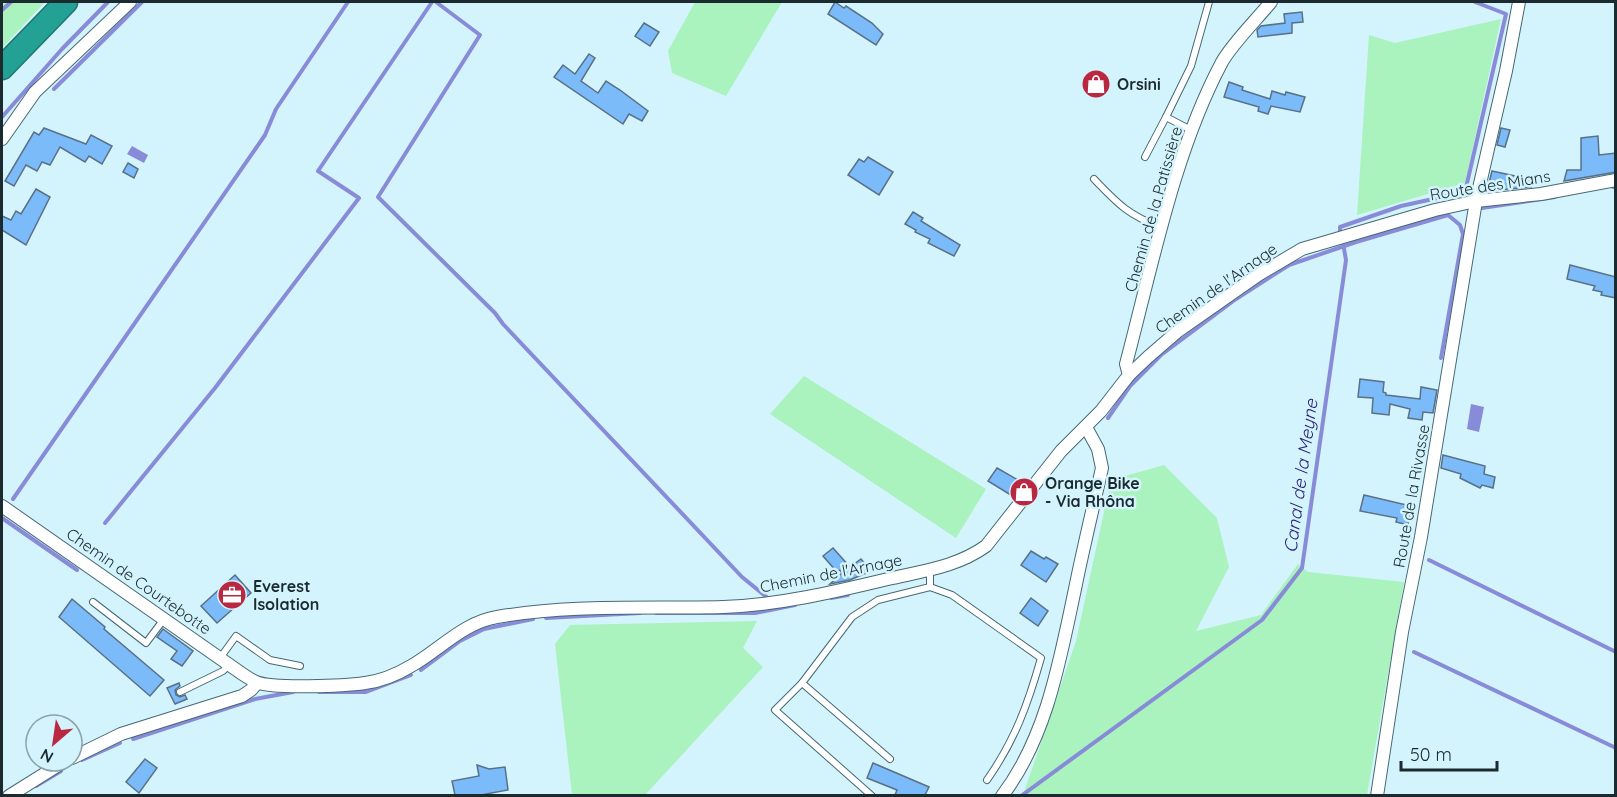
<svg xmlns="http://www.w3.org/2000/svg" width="1617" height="797" viewBox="0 0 1617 797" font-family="Quicksand,sans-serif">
<rect width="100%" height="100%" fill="#d4f4fd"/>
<!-- green -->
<g fill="#aaf2be">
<path d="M 2,2 L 45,2 L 2,48 Z"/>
<path d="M 695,2 L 782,2 L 726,96 L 672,73 L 668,51 Z"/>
<path d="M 1501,19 L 1465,183 L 1357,215 L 1369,35 L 1395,43 Z"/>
<path d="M 804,376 L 986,489 L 956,538 L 770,414 Z"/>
<path d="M 1164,465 L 1217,518 L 1229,567 L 1196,631 L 1261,615 L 1298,564 L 1308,572 L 1404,582 L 1367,795 L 1023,795 L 1076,641 L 1111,480 Z"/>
<path d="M 757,621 L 743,648 L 763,667 L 645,795 L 572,795 L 555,644 L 570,625 Z"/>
</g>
<!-- water -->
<g fill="#888cd8">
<path d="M 132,146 L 148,155 L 144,163 L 127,154 Z"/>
<path d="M 1471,404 L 1484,407 L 1479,432 L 1467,429 Z"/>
</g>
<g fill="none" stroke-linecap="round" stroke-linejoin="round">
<!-- stream -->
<g stroke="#888cd8" stroke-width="4">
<path d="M 436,2 L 480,35 L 378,197 L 495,313 L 503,324 L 742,577 L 769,599"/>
<path d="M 2,10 L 11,2"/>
<path d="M 54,89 L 142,2"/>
<path d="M 2,117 L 62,49 L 108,2"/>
<path d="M 1613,187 L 1616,187"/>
<path d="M 1482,208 L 1555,197"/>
<path d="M 1340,232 L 1340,227 L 1401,206 L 1465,192 L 1506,14 L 1475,2"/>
<path d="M 1108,418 L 1130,386 L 1161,355 L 1236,299 L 1289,265 L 1356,242 L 1448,215 L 1460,225 L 1463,234 L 1441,358"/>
<path d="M 13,499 L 265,135 L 276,109 L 348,2"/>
<path d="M 2,518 L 77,570"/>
<path d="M 105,523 L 215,388 L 359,198 L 318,171 L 432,2"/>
<path d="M 1429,560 L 1616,652"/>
<path d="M 831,598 L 848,595"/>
<path d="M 656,613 L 755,613 L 795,605"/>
<path d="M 546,618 L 640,613"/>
<path d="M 1414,652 L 1616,748"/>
<path d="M 421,670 L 460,641 L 484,629 L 533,619"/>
<path d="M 319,692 L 366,692 L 411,675"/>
<path d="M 133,739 L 255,699 L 293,692"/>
<path d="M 82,760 L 120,743"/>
<path d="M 36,786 L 61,771"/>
<path d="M 1021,796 L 1262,620 L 1302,568 L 1346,260 L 1343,243"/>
</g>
</g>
<!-- building -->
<g fill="#7bbbfa" stroke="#597086" stroke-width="1.5">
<path d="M 835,2 L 844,8 L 846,6 L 872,23 L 883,34 L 876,45 L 828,14 Z"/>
<path d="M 1302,12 L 1303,22 L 1292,23 L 1292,33 L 1258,37 L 1257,30 L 1261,26 L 1285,23 L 1284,14 Z"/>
<path d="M 644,23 L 659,32 L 650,46 L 635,36 Z"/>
<path d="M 589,54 L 595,58 L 581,81 L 598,93 L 606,81 L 620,90 L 648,111 L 642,121 L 629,114 L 623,124 L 554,77 L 563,65 L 575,74 Z"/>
<path d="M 1229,82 L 1243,87 L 1242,90 L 1270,99 L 1272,91 L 1285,95 L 1286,92 L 1305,97 L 1300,112 L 1271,106 L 1268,114 L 1258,111 L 1259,107 L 1224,97 Z"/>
<path d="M 44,128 L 86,144 L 91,135 L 112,146 L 102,164 L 89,156 L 85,162 L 60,147 L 50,165 L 42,162 L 37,171 L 26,165 L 14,186 L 5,181 L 34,132 L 39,135 Z"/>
<path d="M 1501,128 L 1510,130 L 1505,147 L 1497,145 Z"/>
<path d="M 1598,136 L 1599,155 L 1616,153 L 1616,172 L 1564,181 L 1567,170 L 1581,170 L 1581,138 Z"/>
<path d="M 868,157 L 893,172 L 879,195 L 848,175 L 859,159 L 864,162 Z"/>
<path d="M 128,163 L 138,169 L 134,178 L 123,172 Z"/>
<path d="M 1492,171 L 1520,177 L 1534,176 L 1531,187 L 1487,191 Z"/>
<path d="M 36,189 L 50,197 L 26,245 L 2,230 L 2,216 L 11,220 L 16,211 L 21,214 Z"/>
<path d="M 913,212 L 923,218 L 921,221 L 960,245 L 954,256 L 928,243 L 930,239 L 915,232 L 916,230 L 905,224 Z"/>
<path d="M 1570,265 L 1616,277 L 1616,298 L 1601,295 L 1602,292 L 1593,290 L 1595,286 L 1567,279 Z"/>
<path d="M 1360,379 L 1384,382 L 1383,392 L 1386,393 L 1386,395 L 1420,399 L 1421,387 L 1437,390 L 1433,413 L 1423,412 L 1422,420 L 1408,418 L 1410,409 L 1390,404 L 1389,415 L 1372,413 L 1373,398 L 1358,397 Z"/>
<path d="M 1443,455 L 1485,466 L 1484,474 L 1495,477 L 1493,488 L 1482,485 L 1480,488 L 1460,478 L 1461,474 L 1441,468 Z"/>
<path d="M 997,468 L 1025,484 L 1014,497 L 988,481 Z"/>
<path d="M 1364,495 L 1411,506 L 1408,525 L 1396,522 L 1397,518 L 1360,511 Z"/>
<path d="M 833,548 L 850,567 L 861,559 L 871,571 L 850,580 L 830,584 L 842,573 L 840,570 L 837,572 L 823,556 Z"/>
<path d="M 1031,551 L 1044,559 L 1046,557 L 1058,564 L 1046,582 L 1021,565 Z"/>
<path d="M 235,575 L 251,593 L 217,623 L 201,606 Z"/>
<path d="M 1031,598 L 1048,611 L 1038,626 L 1020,613 Z"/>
<path d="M 72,599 L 105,627 L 104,629 L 164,680 L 150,696 L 59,617 Z"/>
<path d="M 163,629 L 193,651 L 182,666 L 171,659 L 177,651 L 157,637 Z"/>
<path d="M 179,683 L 180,686 L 175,690 L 176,695 L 180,697 L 185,695 L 187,699 L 175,704 L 167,688 Z"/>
<path d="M 145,759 L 157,768 L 139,793 L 126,782 Z"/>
<path d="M 873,763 L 929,787 L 925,795 L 895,795 L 897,790 L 867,778 Z"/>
<path d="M 477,765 L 489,769 L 505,767 L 508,790 L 481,795 L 455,795 L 452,781 L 479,776 Z"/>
</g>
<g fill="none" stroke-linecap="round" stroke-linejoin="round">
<!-- service casing -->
<g stroke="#456973" stroke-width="8">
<g id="service">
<path d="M 1166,117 L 1191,66 L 1209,2"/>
<path d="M 1145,157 L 1166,117 L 1191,130"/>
<path d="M 1094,179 C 1117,203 1129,216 1161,227"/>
<path d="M 930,587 L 952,595 L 1041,658 C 1028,704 1015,740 987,780"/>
<path d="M 93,602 L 146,643 L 164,619"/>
<path d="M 220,658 L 236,636 L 270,660 L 300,666"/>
<path d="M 802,683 L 890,759"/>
<path d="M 180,692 L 223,671 L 229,665"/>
<path d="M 872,796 L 775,710 L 802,683 L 852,617 L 878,600 L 930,587 L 930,570"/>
</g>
</g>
<!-- minor casing -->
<g stroke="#456973" stroke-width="14">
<g id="minor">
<path d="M 2,139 L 35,92 L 130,2"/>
<path d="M 1129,375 L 1126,364 C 1152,266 1174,152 1222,62 C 1232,44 1257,19 1271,2"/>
<path d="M 2,506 L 241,673 C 246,676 251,680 256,682 C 272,689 345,686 365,683 C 381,681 396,675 411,666 C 438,651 464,622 497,617 C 572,604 647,609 723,607 C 779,605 834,592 888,579 C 922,571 957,567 986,546 L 1061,451 L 1101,411 L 1129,375 L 1148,357 L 1178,331 L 1258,275 L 1302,249 L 1435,210 L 1476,201 L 1541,194 L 1616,180"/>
<path d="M 72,758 L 121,734 L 242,696 L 251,690 L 257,683"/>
<path d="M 9,796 L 65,761"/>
<path d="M 1002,796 C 1047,737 1060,659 1075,589 C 1083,549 1093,508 1102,468 L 1098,449 L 1086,427"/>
<path d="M 1377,796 L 1402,632 L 1421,537 L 1476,201 L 1506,71 L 1519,2"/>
</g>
</g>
<!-- motorway casing -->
<g stroke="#207771" stroke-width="25">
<path id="motorway" d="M 2,68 L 66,2"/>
</g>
<!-- service -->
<use href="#service" stroke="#fff" stroke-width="6"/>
<!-- minor -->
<use href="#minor" stroke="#fff" stroke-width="12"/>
<!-- motorway -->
<use href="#motorway" stroke="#23a194" stroke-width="22"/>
</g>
<!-- icons -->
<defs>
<g id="shop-disc" transform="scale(1.5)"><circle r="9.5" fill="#b92741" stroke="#d4f4fd"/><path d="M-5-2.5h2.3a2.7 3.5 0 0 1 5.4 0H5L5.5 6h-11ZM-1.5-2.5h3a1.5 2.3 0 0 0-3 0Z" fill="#fff"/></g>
<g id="office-disc" transform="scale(1.5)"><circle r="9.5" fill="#b92741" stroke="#d4f4fd"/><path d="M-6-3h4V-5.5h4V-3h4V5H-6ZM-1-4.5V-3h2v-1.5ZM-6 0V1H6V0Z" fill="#fff"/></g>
</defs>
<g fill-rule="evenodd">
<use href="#shop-disc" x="1096" y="84"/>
<use href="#shop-disc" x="1024" y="492"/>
<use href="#office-disc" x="232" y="595"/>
</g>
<g text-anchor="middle" stroke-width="5" stroke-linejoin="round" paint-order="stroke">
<!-- poi labels -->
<g font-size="16" font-weight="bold" fill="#1b2a2f" stroke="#d4f4fd" text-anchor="start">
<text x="1117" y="90">Orsini</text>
<text x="1045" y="489">Orange Bike<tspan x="1045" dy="18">- Via Rhôna</tspan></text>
<text x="253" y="592">Everest<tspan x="253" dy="18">Isolation</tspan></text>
</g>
<!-- street labels -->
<g font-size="16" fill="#1b2a2f" stroke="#d4f4fd">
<text transform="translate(1490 185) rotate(-9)" y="6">Route des Mians</text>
<text transform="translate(1153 209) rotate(-74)" y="6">Chemin de la Patissière</text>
<text transform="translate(1216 288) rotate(-35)" y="6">Chemin de l'Arnage</text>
<text transform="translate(1411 496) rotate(-80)" y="6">Route de la Rivasse</text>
<text transform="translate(831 573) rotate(-11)" y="6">Chemin de l'Arnage</text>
<text transform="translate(139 581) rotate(35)" y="6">Chemin de Courtebotte</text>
</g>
<!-- water labels -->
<g font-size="18" font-style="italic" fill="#281b73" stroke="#d4f4fd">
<text transform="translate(1301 476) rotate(-82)" y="6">Canal de la Meyne</text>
</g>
</g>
<!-- border -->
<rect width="1617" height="797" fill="none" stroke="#1b2a2f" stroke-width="6"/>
<!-- north arrow -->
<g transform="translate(54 743) rotate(209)"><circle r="28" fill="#d4f4fd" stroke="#8aa3ab" stroke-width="1.5"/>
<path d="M0-4.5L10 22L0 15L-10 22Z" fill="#b92741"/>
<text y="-9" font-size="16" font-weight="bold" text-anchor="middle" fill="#1b2a2f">N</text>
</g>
<!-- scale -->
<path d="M1401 761v9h96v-9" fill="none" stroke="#1b2a2f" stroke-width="3"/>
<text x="1410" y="761" font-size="18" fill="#1b2a2f" stroke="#d4f4fd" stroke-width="4.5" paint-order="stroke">50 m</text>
</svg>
